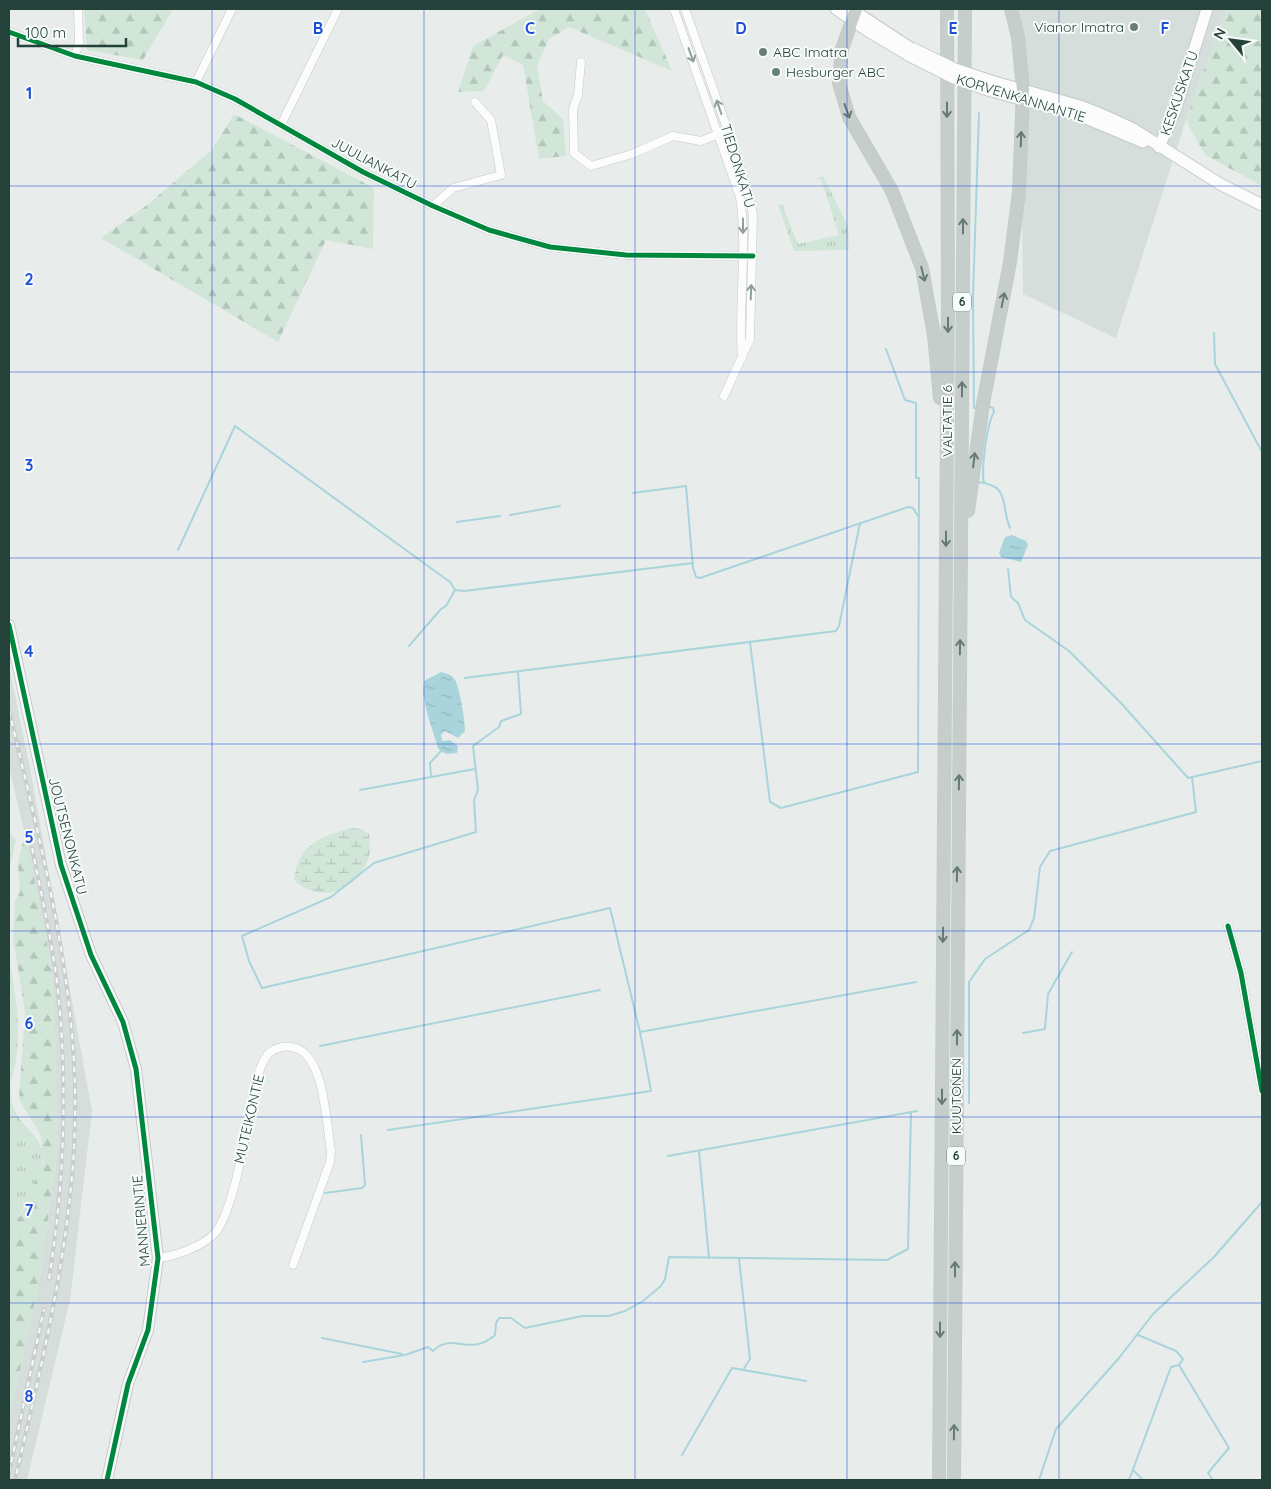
<svg xmlns="http://www.w3.org/2000/svg" width="1271" height="1489" viewBox="0 0 1271 1489" font-family="Quicksand,sans-serif">
<defs>
<pattern id="grass-tufts" width="24" height="20" patternUnits="userSpaceOnUse" patternTransform="scale(1.25)"><rect width="24" height="20" fill="#d1e6d8"/><path d="M3 7l-1-3M5 7V3M7 7l1-3M15 17l-1-3M17 17v-4M19 17l1-3" fill="none" stroke="#b3c6ba"/></pattern>
<pattern id="forest-firs" width="22" height="20" patternUnits="userSpaceOnUse" patternTransform="scale(1.25)"><rect width="22" height="20" fill="#d1e6d8"/><path d="M5 1l3.5 6h-7zM16 11l3.5 6h-7z" fill="#b3c6ba"/></pattern>
<pattern id="wetland-marsh" width="20" height="14" patternUnits="userSpaceOnUse" patternTransform="scale(1.25)"><rect width="20" height="14" fill="#d1e6d8"/><path d="M1 5h8M5 5V1M11 12h8M15 12V8" fill="none" stroke="#b3c6ba"/></pattern>
<pattern id="water-ripples" width="26" height="14" patternUnits="userSpaceOnUse" patternTransform="scale(1.25)"><rect width="26" height="14" fill="#a9d4db"/><path d="M2 4q2-2 4 0t4 0M15 11q2-2 4 0t4 0" fill="none" stroke="#91b7bd"/></pattern>
</defs>
<rect width="100%" height="100%" fill="#e8edeb"/>
<!-- built -->
<g fill="#d6dedb">
<path d="M 1018,9 L 1226,9 L 1186,120 L 1116,338 L 1023,294 L 1020,24 Z"/>
<path d="M 9,667 L 29,763 L 92,1111 L 70,1300 L 27,1480 L 9,1480 L 9,1420 L 40,1277 L 58,1146 L 52,969 L 27,843 L 9,767 Z"/>
</g>
<!-- grass -->
<g fill="url(#grass-tufts)">
<path d="M 823,176 L 848,226 L 849,250 L 794,251 L 778,205 L 780,204 L 782,204 L 798,244 L 839,235 L 821,179 L 815,179 Z"/>
<path d="M 9,833 L 16,840 L 9,869 Z"/>
<path d="M 9,1082 C 12,1093 10,1104 17,1115 C 24,1126 37,1135 42,1149 C 48,1168 19,1217 9,1233 Z"/>
</g>
<!-- forest -->
<g fill="url(#forest-firs)">
<path d="M 84,9 L 173,9 L 143,60 L 87,50 Z"/>
<path d="M 540,9 L 645,9 L 672,71 L 569,27 L 549,39 L 537,65 L 543,101 L 563,119 L 566,156 L 539,159 L 523,65 L 503,55 L 484,91 L 458,92 L 473,46 Z"/>
<path d="M 1226,9 L 1262,9 L 1262,186 L 1205,155 L 1186,120 Z"/>
<path d="M 234,114 L 374,188 L 373,249 L 326,240 L 278,342 L 101,238 L 147,205 L 213,149 Z"/>
<path d="M 23,841 L 27,843 L 52,969 L 58,1146 L 40,1277 L 9,1420 L 9,1233 L 23,1211 L 43,1161 L 41,1136 L 19,1099 L 25,1012 L 13,938 L 15,901 L 20,892 L 18,864 Z"/>
<path d="M 9,957 C 17,1001 24,1041 10,1084 Z"/>
<path d="M 9,1141 L 16,1149 L 14,1166 L 9,1176 Z"/>
</g>
<!-- wetland -->
<path fill="url(#wetland-marsh)" d="M 351,828 L 361,829 L 369,834 C 370,844 371,853 367,862 C 354,892 319,904 294,880 C 298,844 320,837 351,828 Z"/>
<!-- water -->
<g fill="url(#water-ripples)">
<path d="M 1012,535 L 1026,541 L 1028,545 L 1021,562 L 1001,557 L 999,553 L 1005,537 Z"/>
<path d="M 441,672 C 446,673 452,675 455,680 C 460,689 465,721 465,731 L 458,738 L 445,731 L 441,735 L 442,741 L 450,740 L 458,746 L 457,753 C 449,754 443,755 438,748 L 427,713 L 423,692 L 424,681 Z"/>
</g>
<g fill="none" stroke-linecap="round" stroke-linejoin="round">
<!-- stream -->
<g stroke="#a9d4db" stroke-width="2">
<path d="M 1214,333 L 1215,364 L 1262,452"/>
<path d="M 977,408 L 974,408 L 973,296 L 979,113"/>
<path d="M 977,482 C 1011,485 1000,504 1010,528"/>
<path d="M 984,483 C 981,469 987,423 994,412 L 993,408 L 988,406"/>
<path d="M 633,493 L 686,486 L 693,568 L 696,577 L 700,578 L 908,507 L 913,508 L 918,516"/>
<path d="M 510,515 L 560,506"/>
<path d="M 457,522 L 500,516"/>
<path d="M 178,550 L 235,426 L 450,582 L 455,590 L 464,591 L 693,563"/>
<path d="M 1008,569 L 1011,597 L 1018,603 L 1025,620 L 1069,651 L 1121,703 L 1188,778 L 1262,761"/>
<path d="M 750,642 L 770,802 L 781,808 L 918,772 L 919,478 L 916,478 L 916,403 L 905,400 L 886,349"/>
<path d="M 409,646 L 441,609 L 446,606 L 455,590"/>
<path d="M 465,678 L 836,631 L 839,626 L 860,523"/>
<path d="M 431,776 L 430,763 L 441,751"/>
<path d="M 360,790 L 475,769"/>
<path d="M 640,1032 L 916,982"/>
<path d="M 1023,1033 L 1045,1029 L 1048,994 L 1072,952"/>
<path d="M 320,1046 L 600,990"/>
<path d="M 969,1103 L 969,982 L 985,959 L 1029,930 L 1034,918 L 1040,867 L 1050,851 L 1196,812 L 1192,777"/>
<path d="M 388,1130 L 651,1091 L 640,1032 L 610,908 L 262,988 L 249,961 L 242,936 L 331,897 L 374,863 L 476,832 L 474,800 L 478,790 L 473,746 L 499,727 L 501,721 L 521,714 L 518,672"/>
<path d="M 699,1151 L 709,1258"/>
<path d="M 668,1156 L 917,1111"/>
<path d="M 325,1193 L 362,1188 L 365,1185 L 361,1135"/>
<path d="M 739,1259 L 750,1359 L 743,1370"/>
<path d="M 322,1338 L 402,1354"/>
<path d="M 363,1362 L 405,1355 L 428,1347 L 433,1351 C 453,1331 469,1358 495,1335 L 496,1323 L 499,1318 L 511,1318 L 525,1328 L 582,1316 L 609,1316 L 625,1311 L 643,1301 L 661,1286 L 665,1279 L 669,1257 L 887,1260 L 908,1249 L 911,1112"/>
<path d="M 1179,1365 L 1229,1448 L 1208,1473 L 1213,1480"/>
<path d="M 682,1455 L 732,1368 L 806,1381"/>
<path d="M 1133,1470 L 1143,1480"/>
<path d="M 1039,1480 L 1056,1429 L 1119,1358 L 1153,1314 L 1214,1257 L 1262,1202"/>
<path d="M 1129,1480 L 1171,1367 L 1179,1365 L 1183,1359 L 1176,1351 L 1138,1335"/>
</g>
<!-- minor casing -->
<g stroke="#c5cac8" stroke-width="9">
<g id="minor">
<path d="M 674,9 L 740,197 C 748,250 738,304 742,358"/>
<path d="M 685,9 L 728,131 L 749,195 L 753,215 L 750,339 L 724,396"/>
<path d="M 9,32 L 75,56 L 196,82 L 235,99 L 363,172 L 433,206 L 489,230 L 550,247 L 626,255 L 753,256"/>
<path d="M 75,56 L 79,42 L 78,9"/>
<path d="M 581,62 L 578,95 L 573,109 L 574,153 L 591,166 L 632,154 L 673,136 L 701,141 L 724,132"/>
<path d="M 196,82 L 232,9"/>
<path d="M 281,125 L 338,9"/>
<path d="M 433,206 L 453,188 L 501,175 L 491,120 L 475,102"/>
<path d="M 1228,926 L 1241,973 L 1262,1091"/>
<path d="M 158,1258 C 176,1256 204,1246 216,1232 C 234,1208 245,1136 252,1104 C 255,1088 257,1071 266,1057 C 271,1049 283,1045 292,1047 C 325,1052 326,1124 331,1151 L 330,1162 L 293,1265"/>
</g>
</g>
<!-- tertiary casing -->
<g stroke="#c5cac8" stroke-width="12">
<path id="tertiary" d="M 9,625 L 61,865 L 91,955 L 123,1022 L 136,1069 L 158,1258 L 148,1330 L 128,1384 L 107,1480"/>
</g>
<!-- secondary casing -->
<g stroke="#c3cbc8" stroke-width="13">
<g id="secondary">
<path d="M 836,9 L 868,31 L 910,56"/>
<path d="M 851,9 L 912,49"/>
<path d="M 991,81 L 1083,107 L 1105,116 L 1133,129 L 1220,184 L 1262,205"/>
<path d="M 988,90 L 1081,116 L 1143,142"/>
<path d="M 1159,147 L 1175,111 L 1207,9"/>
</g>
</g>
<!-- trunk casing -->
<g stroke="#c3ccc9" stroke-width="14">
<g id="trunk">
<path d="M 856,9 L 842,49 L 839,83 L 849,117 L 892,191 L 922,268 L 934,335 L 940,398"/>
<path d="M 968,511 L 983,404 L 1010,262 L 1019,192 L 1023,90 L 1018,37 L 1011,9"/>
<path d="M 939,1480 L 948,298 L 947,9"/>
<path d="M 954,1480 L 965,9"/>
</g>
</g>
<!-- minor -->
<use href="#minor" stroke="#fcfcfc" stroke-width="8"/>
<!-- tertiary -->
<use href="#tertiary" stroke="#fcfcfc" stroke-width="10"/>
<!-- secondary -->
<use href="#secondary" stroke="#fcfcfc" stroke-width="11"/>
<!-- trunk -->
<use href="#trunk" stroke="#c6cecc" stroke-width="12"/>
<!-- rail casing -->
<g stroke="#c9cdcc" stroke-width="4">
<g id="rail">
<path d="M 9,710 C 38,834 72,961 75,1089 C 78,1219 44,1354 15,1480"/>
<path d="M 32,848 C 41,892 51,937 57,982 C 68,1081 65,1180 49,1279"/>
<path d="M 9,1473 L 44,1309"/>
</g>
</g>
<!-- rail -->
<use href="#rail" stroke="#f7fbf9" stroke-width="2" stroke-dasharray="5.5" stroke-linecap="butt"/>
<!-- secondary-bridge casing -->
<g stroke="#c3cbc8" stroke-width="13" stroke-linecap="butt">
<g id="secondary-bridge">
<path d="M 914,49 L 955,69 L 991,81"/>
<path d="M 910,56 L 954,78 L 988,90"/>
</g>
</g>
<!-- secondary-bridge -->
<use href="#secondary-bridge" stroke="#fcfcfc" stroke-width="11"/>
<!-- cycleway casing -->
<g stroke="#f7fbf9" stroke-width="8">
<g id="cycleway">
<path d="M 9,32 L 75,56 L 196,82 L 235,99 L 363,172 L 433,206 L 489,230 L 550,247 L 626,255 L 753,256"/>
<path d="M 9,625 L 61,865 L 91,955 L 123,1022 L 136,1069 L 158,1258 L 148,1330 L 128,1384 L 107,1480"/>
<path d="M 1228,926 L 1241,973 L 1262,1091"/>
</g>
</g>
<!-- cycleway -->
<use href="#cycleway" stroke="#00873e" stroke-width="5"/>
</g>
<!-- one-way arrows -->
<defs><path id="oneway-shaft" d="M-6 0H5M1.5-3L5.5 0L1.5 3" fill="none" stroke-width="1.6" stroke-linecap="round" stroke-linejoin="round" transform="scale(1.25)"/></defs>
<g stroke="#909f9b">
<use href="#oneway-shaft" transform="translate(691 55) rotate(70)"/>
<use href="#oneway-shaft" transform="translate(719 107) rotate(-109)"/>
<use href="#oneway-shaft" transform="translate(743 226) rotate(90)"/>
<use href="#oneway-shaft" transform="translate(751 292) rotate(-88)"/>
</g>
<g stroke="#657a74">
<use href="#oneway-shaft" transform="translate(947 110) rotate(90)"/>
<use href="#oneway-shaft" transform="translate(847 111) rotate(70)"/>
<use href="#oneway-shaft" transform="translate(1021 139) rotate(-88)"/>
<use href="#oneway-shaft" transform="translate(963 226) rotate(-90)"/>
<use href="#oneway-shaft" transform="translate(923 274) rotate(76)"/>
<use href="#oneway-shaft" transform="translate(1003 300) rotate(-79)"/>
<use href="#oneway-shaft" transform="translate(948 325) rotate(90)"/>
<use href="#oneway-shaft" transform="translate(962 389) rotate(-90)"/>
<use href="#oneway-shaft" transform="translate(974 460) rotate(-83)"/>
<use href="#oneway-shaft" transform="translate(946 539) rotate(90)"/>
<use href="#oneway-shaft" transform="translate(960 647) rotate(-89)"/>
<use href="#oneway-shaft" transform="translate(959 782) rotate(-89)"/>
<use href="#oneway-shaft" transform="translate(957 874) rotate(-89)"/>
<use href="#oneway-shaft" transform="translate(943 935) rotate(91)"/>
<use href="#oneway-shaft" transform="translate(957 1037) rotate(-90)"/>
<use href="#oneway-shaft" transform="translate(942 1097) rotate(90)"/>
<use href="#oneway-shaft" transform="translate(955 1269) rotate(-90)"/>
<use href="#oneway-shaft" transform="translate(940 1330) rotate(90)"/>
<use href="#oneway-shaft" transform="translate(954 1432) rotate(-89)"/>
</g>
<!-- grid -->
<path fill="none" stroke="#1d4ed8" stroke-width="1" stroke-opacity="0.55" d="M 212,9 L 212,1480M 424,9 L 424,1480M 635,9 L 635,1480M 847,9 L 847,1480M 1059,9 L 1059,1480M 9,186 L 1262,186M 9,372 L 1262,372M 9,558 L 1262,558M 9,744 L 1262,744M 9,931 L 1262,931M 9,1117 L 1262,1117M 9,1303 L 1262,1303"/>
<!-- markers -->
<g fill="#697e78" stroke="#f7fbf9" stroke-width="2">
<circle cx="1134" cy="27" r="5"/>
<circle cx="763" cy="52" r="5"/>
<circle cx="776" cy="72" r="5"/>
</g>
<g text-anchor="middle" stroke-width="4" stroke-linejoin="round" paint-order="stroke">
<!-- shield labels -->
<g fill="#f7fbf9" stroke="#637a73" stroke-width="1">
<rect x="953" y="292.5" width="18" height="19" rx="4"/>
<rect x="947" y="1146.5" width="18" height="19" rx="4"/>
</g>
<g font-size="12" font-weight="bold" fill="#24423a">
<text x="962" y="306">6</text>
<text x="956" y="1160">6</text>
</g>
<!-- poi labels -->
<g font-size="14" fill="#24423a" stroke="#f7fbf9" text-anchor="start">
<text x="1124" y="32" text-anchor="end">Vianor Imatra</text>
<text x="773" y="57">ABC Imatra</text>
<text x="786" y="77">Hesburger ABC</text>
</g>
<!-- street labels -->
<g font-size="14" fill="#24423a" stroke="#f7fbf9">
<text transform="translate(1179 93) rotate(-71)" y="5">KESKUSKATU</text>
<text transform="translate(1021 98) rotate(17)" y="5">KORVENKANNANTIE</text>
<text transform="translate(374 163) rotate(28)" y="5">JUULIANKATU</text>
<text transform="translate(738 166) rotate(73)" y="5">TIEDONKATU</text>
<text transform="translate(947 421) rotate(-90)" y="5">VALTATIE 6</text>
<text transform="translate(68 836) rotate(76)" y="5">JOUTSENONKATU</text>
<text transform="translate(956 1096) rotate(-90)" y="5">KUUTONEN</text>
<text transform="translate(249 1119) rotate(-77)" y="5">MUTEIKONTIE</text>
<text transform="translate(141 1221) rotate(-95)" y="5">MANNERINTIE</text>
</g>
</g>
<g font-size="16" text-anchor="middle" font-weight="bold" fill="#1d4ed8" stroke="#f7fbf9" stroke-width="4" stroke-linejoin="round" paint-order="stroke">
<text x="318" y="34">B</text>
<text x="530" y="34">C</text>
<text x="741" y="34">D</text>
<text x="953" y="34">E</text>
<text x="1165" y="34">F</text>
<text x="29" y="99">1</text>
<text x="29" y="285">2</text>
<text x="29" y="471">3</text>
<text x="29" y="657">4</text>
<text x="29" y="843">5</text>
<text x="29" y="1029">6</text>
<text x="29" y="1216">7</text>
<text x="29" y="1402">8</text>
</g>
<!-- border -->
<rect width="1271" height="1489" fill="none" stroke="#24423a" stroke-width="20"/>
<!-- north arrow -->
<g transform="translate(1231 40) rotate(299)" stroke="#f7fbf9" stroke-width="4" paint-order="stroke">
<path d="M0-4L9 19L0 12L-9 19Z" fill="#24423a"/>
<text y="-8" font-size="14" font-weight="bold" text-anchor="middle" fill="#24423a">N</text>
</g>
<!-- scale -->
<path d="M18 38v8h108v-8" fill="none" stroke="#24423a" stroke-width="2.5"/>
<text x="25" y="38" font-size="15" fill="#24423a" stroke="#f7fbf9" stroke-width="4" paint-order="stroke">100 m</text>
</svg>
